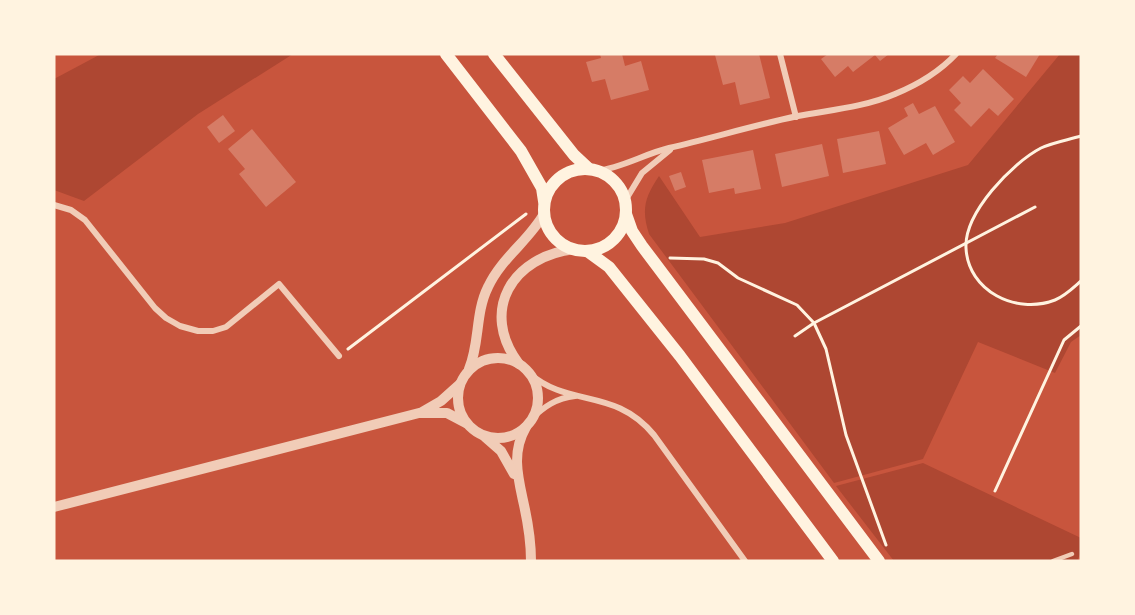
<svg xmlns="http://www.w3.org/2000/svg" width="1135" height="615" viewBox="0 0 1135 615" font-family="'Nunito Sans',sans-serif">
<rect width="100%" height="100%" fill="#c8553d"/>
<!-- green -->
<g fill="#ae4732">
<path d="M 101,54 L 293,54 L 198,114 L 84,201 L 54,190 L 54,79 Z"/>
<path d="M 1060,54 L 1081,54 L 1081,335 L 1071,342 L 1055,373 L 978,342 L 923,459 L 834,483 L 649,234 C 641,209 645,197 659,176 L 700,237 L 785,223 L 968,165 Z"/>
<path d="M 923,463 L 1081,538 L 1081,552 L 1077,561 L 894,561 L 836,486 Z"/>
</g>
<!-- building -->
<g fill="#d67c66">
<path d="M 600,54 L 622,54 L 625,66 L 641,61 L 649,90 L 611,100 L 605,79 L 592,82 L 586,62 L 601,58 Z"/>
<path d="M 759,54 L 770,98 L 740,105 L 735,82 L 723,85 L 715,55 Z"/>
<path d="M 828,54 L 889,54 L 880,61 L 875,55 L 853,72 L 848,66 L 835,77 L 821,59 Z"/>
<path d="M 998,54 L 1040,54 L 1026,77 L 995,58 Z"/>
<path d="M 983,69 L 1014,99 L 998,116 L 989,108 L 971,127 L 954,110 L 961,103 L 949,90 L 963,76 L 970,83 Z"/>
<path d="M 913,103 L 919,114 L 935,106 L 955,142 L 933,155 L 926,143 L 904,155 L 888,128 L 908,116 L 904,108 Z"/>
<path d="M 223,115 L 235,131 L 219,143 L 207,127 Z"/>
<path d="M 252,129 L 296,182 L 266,207 L 239,174 L 245,169 L 228,149 Z"/>
<path d="M 879,131 L 886,164 L 843,173 L 837,139 Z"/>
<path d="M 822,144 L 829,176 L 782,187 L 775,154 Z"/>
<path d="M 753,150 L 761,189 L 735,194 L 734,188 L 709,193 L 702,160 Z"/>
<path d="M 681,172 L 686,187 L 675,191 L 669,176 Z"/>
</g>
<g fill="none" stroke-linecap="round" stroke-linejoin="round">
<!-- path -->
<g stroke="#fff3e0" stroke-width="3">
<path d="M 1081,136 C 1068,140 1054,142 1041,148 C 1012,163 964,213 966,248 C 968,291 1016,315 1055,300 C 1065,296 1073,288 1081,281"/>
<path d="M 670,258 L 704,259 L 718,263 L 738,278 L 797,305 L 814,323 L 826,349 L 846,435 L 886,545"/>
<path d="M 795,336 L 814,323 L 1035,207"/>
<path d="M 348,349 L 526,214"/>
<path d="M 995,491 L 1064,340 L 1081,326"/>
</g>
<!-- service -->
<path stroke="#f1ccb7" stroke-width="4.5" d="M 1053,561 L 1072,554"/>
<!-- minor -->
<g stroke="#f1ccb7" stroke-width="6">
<path d="M 780,54 L 796,117"/>
<path d="M 596,171 C 622,168 644,154 669,148 C 712,138 755,125 798,116 C 830,110 865,107 895,94 C 917,85 940,71 956,54"/>
<path d="M 625,201 L 642,173 L 670,150"/>
<path d="M 54,205 L 71,210 L 85,220 L 155,308 L 166,318 L 180,326 L 198,331 L 213,331 L 226,327 L 279,284 L 339,356"/>
<path d="M 529,373 C 568,408 615,387 654,435 L 745,561"/>
<path d="M 531,419 C 544,407 556,398 575,396"/>
</g>
<!-- tertiary -->
<g stroke="#f1ccb7" stroke-width="10">
<circle cx="498" cy="398" r="40"/>
<path d="M 519,364 C 479,311 512,256 575,249"/>
<path d="M 469,369 C 480,343 475,313 488,287 C 502,257 530,240 545,212"/>
<path d="M 422,412 L 441,401 L 460,384"/>
<path d="M 526,427 C 511,453 518,477 524,505 C 528,523 531,542 531,561"/>
<path d="M 485,437 L 501,451 L 514,474"/>
<path d="M 54,507 L 419,413 L 447,413 L 466,423"/>
</g>
<!-- secondary -->
<g stroke="#fff3e0" stroke-width="12">
<path d="M 446,54 L 521,151 L 542,188 L 544,201"/>
<path d="M 494,54 L 574,155 L 589,169"/>
<circle cx="585" cy="210" r="41"/>
<path d="M 626,214 L 632,231 L 642,246 L 879,561"/>
<path d="M 587,251 L 609,267 L 680,356 L 833,561"/>
</g>
</g>
<!-- border -->
<rect width="1135" height="615" fill="none" stroke="#fff3e0" stroke-width="111"/>
</svg>
